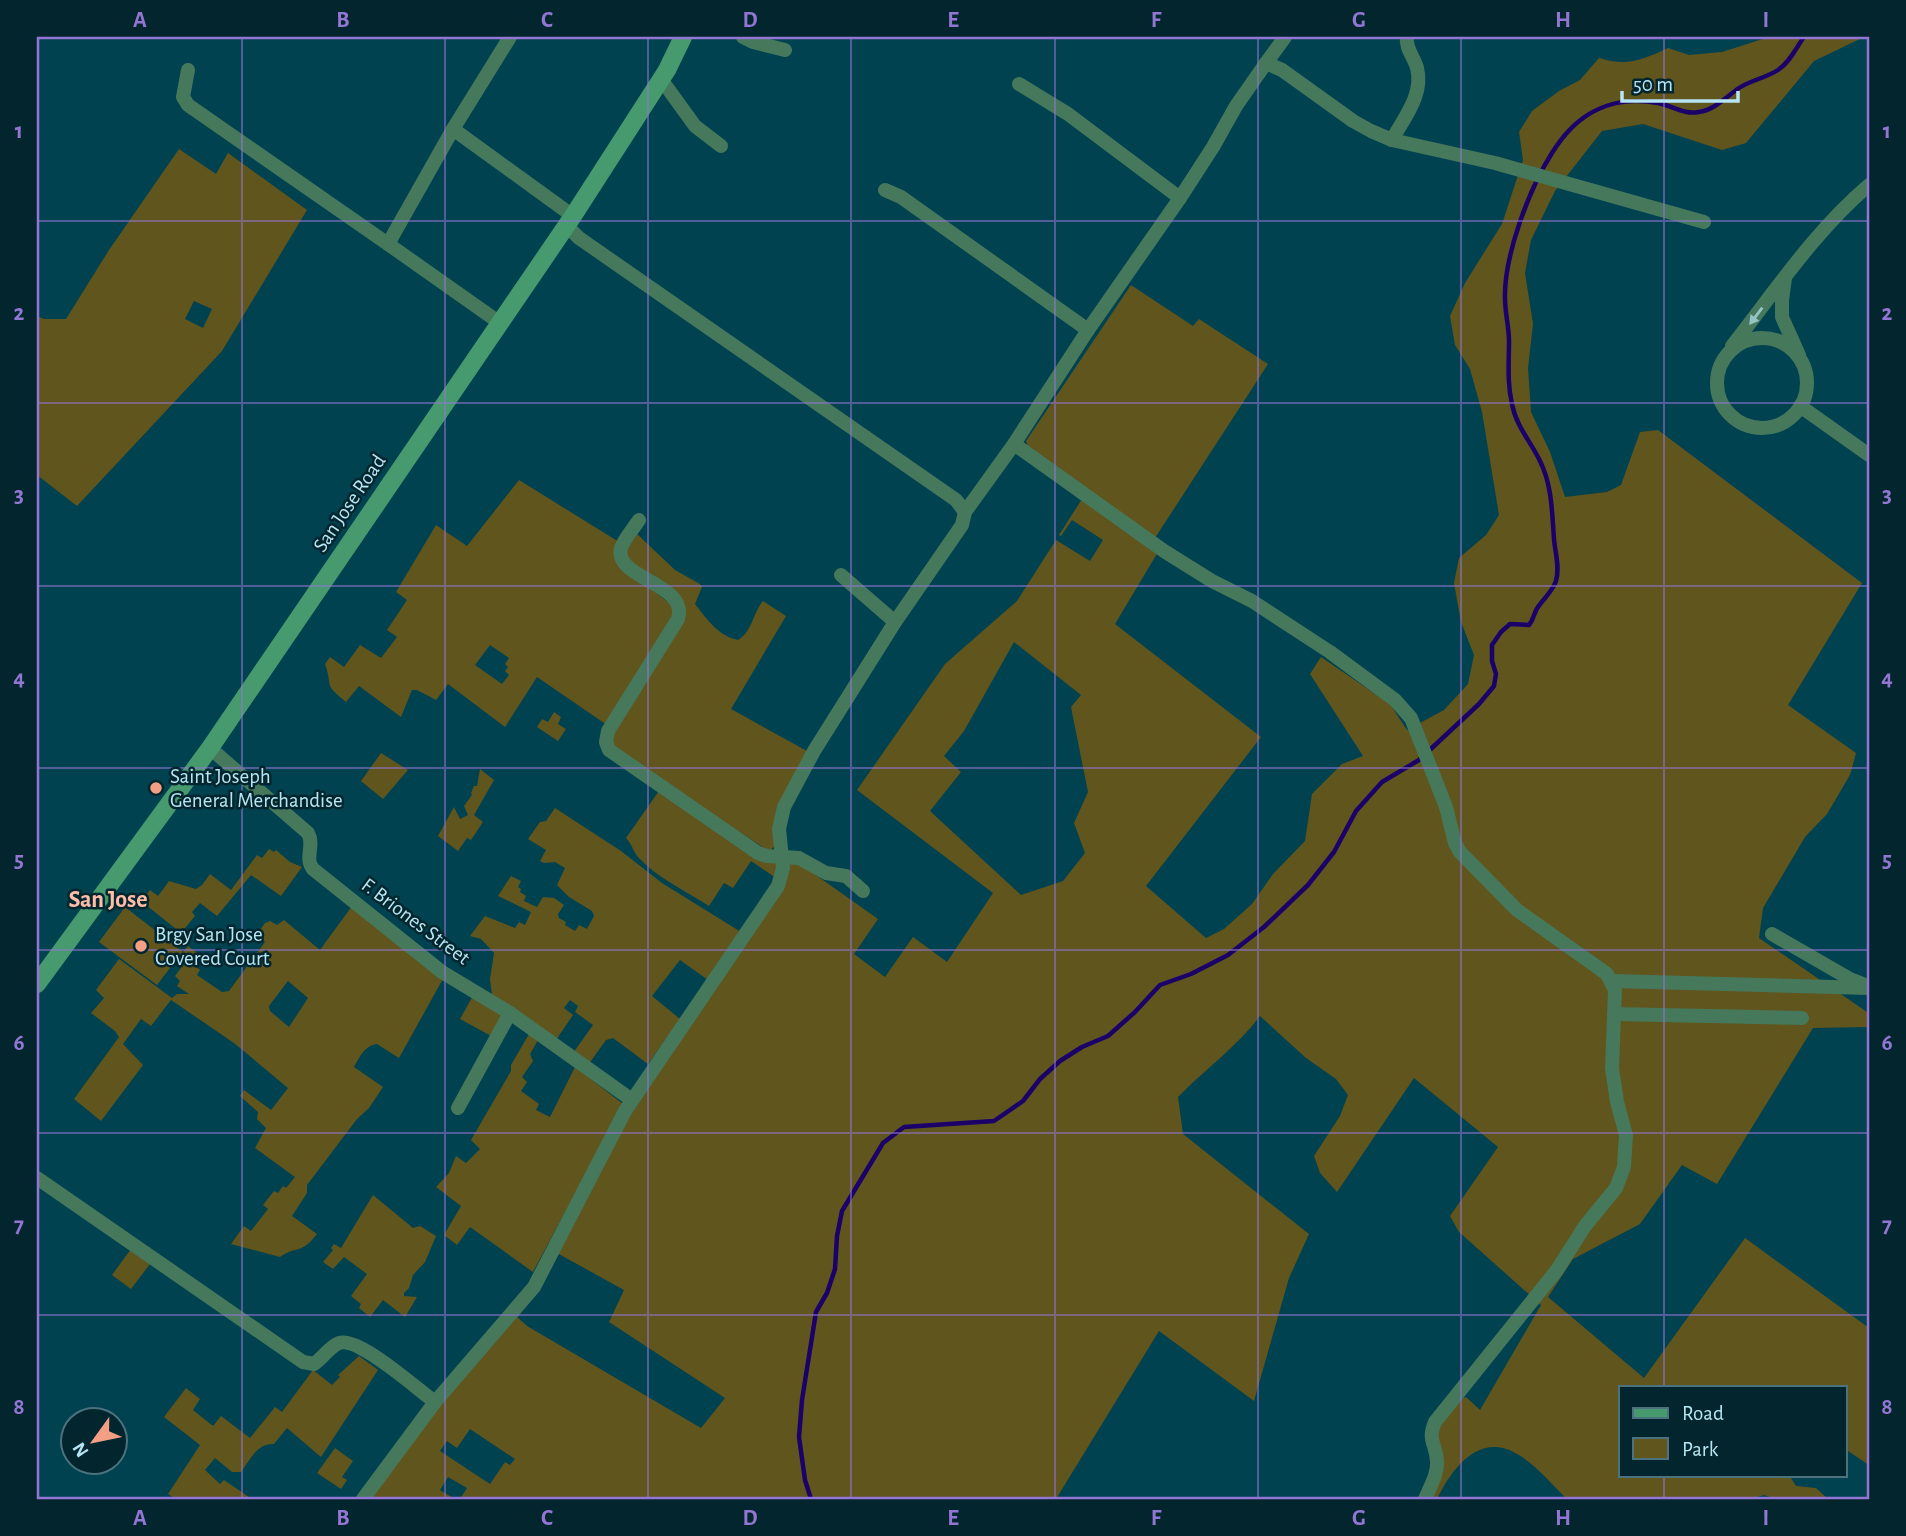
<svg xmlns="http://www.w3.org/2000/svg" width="1906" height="1536" viewBox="0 0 1906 1536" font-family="'Alegreya Sans',sans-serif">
<rect width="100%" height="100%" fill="#014250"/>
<!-- green -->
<g fill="#60551d" fill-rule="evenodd">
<path d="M 1769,37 L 1864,37 L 1814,61 L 1746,143 L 1722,150 L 1643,124 L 1602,131 L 1555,191 L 1531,240 L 1525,273 L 1533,324 L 1528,368 L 1531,412 L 1550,452 L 1565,497 L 1607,492 L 1621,485 L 1640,432 L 1658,430 L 1862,583 L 1788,705 L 1856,753 L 1850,775 L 1827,814 L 1805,837 L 1763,908 L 1759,938 L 1867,1012 L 1869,1027 L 1813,1028 L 1717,1184 L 1682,1165 L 1640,1224 L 1573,1259 L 1548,1297 L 1644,1378 L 1745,1238 L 1869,1328 L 1869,1465 L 1845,1449 L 1845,1387 L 1621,1387 L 1621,1475 L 1789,1475 L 1796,1486 L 1816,1488 L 1828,1499 L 1776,1499 L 1764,1495 L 1750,1499 L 1567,1499 C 1552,1485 1537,1466 1519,1455 C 1480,1430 1452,1468 1437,1499 L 1431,1499 L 1443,1464 L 1443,1453 L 1434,1436 C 1438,1422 1451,1401 1466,1397 L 1480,1410 L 1541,1305 L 1459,1232 L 1450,1216 L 1498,1147 L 1414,1078 L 1337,1192 L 1320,1173 L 1314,1156 L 1340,1116 L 1348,1095 L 1336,1079 L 1306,1058 L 1260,1016 C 1237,1047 1205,1069 1178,1097 L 1183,1134 L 1309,1234 L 1289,1278 L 1254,1401 L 1159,1331 L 1056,1499 L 460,1499 L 467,1488 L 448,1477 L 440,1490 L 455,1499 L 370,1499 L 429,1417 L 517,1317 L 527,1326 L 701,1428 L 725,1398 L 609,1322 L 624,1290 L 557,1253 L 626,1120 L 789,864 L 796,861 L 878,919 L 854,954 L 885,977 L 913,937 L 947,962 L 993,893 L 857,790 L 945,664 L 1017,601 L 1056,540 L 1090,561 L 1103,540 L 1072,520 L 1061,536 L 1059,535 L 1082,499 L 1158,552 L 1115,624 L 1261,737 L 1146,886 L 1206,938 L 1224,929 L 1252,904 L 1273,874 L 1305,841 L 1312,794 L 1342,764 L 1363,756 L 1310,674 L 1321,657 L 1390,704 L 1407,730 L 1444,710 L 1468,684 L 1474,655 L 1461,622 L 1454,583 L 1459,558 L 1486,535 L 1499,515 L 1482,412 L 1470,369 L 1455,345 L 1450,316 L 1465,283 L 1502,224 L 1523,160 L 1519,132 L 1532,111 L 1559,91 L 1580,80 L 1599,58 C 1627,67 1642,60 1668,48 L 1689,55 L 1722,52 ZM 1014,642 L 1081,695 L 1071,707 L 1088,792 L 1074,823 L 1085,853 L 1063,881 L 1021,895 L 930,811 L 961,772 L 944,756 L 964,731 ZM 470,1429 L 515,1459 L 510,1465 L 505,1462 L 490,1484 L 440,1451 L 447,1441 L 457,1448 Z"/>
<path d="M 179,149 L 216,174 L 228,153 L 307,210 L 222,351 L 77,506 L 37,475 L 37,316 L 44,319 L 66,319 L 109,250 ZM 194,301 L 212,309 L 203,328 L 185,319 Z"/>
<path d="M 1131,285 L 1193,326 L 1199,319 L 1268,364 L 1155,538 L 1028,446 L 1026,441 Z"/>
<path d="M 519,480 L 619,542 L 632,574 L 669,603 L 674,613 L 607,725 L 537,677 L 505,727 L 448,684 L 436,700 L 417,690 L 412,690 L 401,717 L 359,686 L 346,702 C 322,682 334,690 325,664 L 330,657 L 344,667 L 360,645 L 381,658 L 397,637 L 387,630 L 407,600 L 396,592 L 436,525 L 467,546 ZM 490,645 L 509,658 L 505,664 L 508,667 L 505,671 L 509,675 L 502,684 L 475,665 Z"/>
<path d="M 635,532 L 675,570 L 700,584 L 702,587 L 695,604 C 707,619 718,636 738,640 C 752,632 753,613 763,601 L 786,616 L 731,709 L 807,751 L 775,846 L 769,851 L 616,754 L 610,738 L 684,616 L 633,567 L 625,556 Z"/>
<path d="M 554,712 L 561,717 L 558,724 L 566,729 L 558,741 L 537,727 L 542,719 L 548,722 Z"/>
<path d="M 381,753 L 408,770 L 383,799 L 361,781 Z"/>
<path d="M 480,769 L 494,780 L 474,815 L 483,822 L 471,840 L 467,838 L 458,851 L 438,836 L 454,807 L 460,819 L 468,815 L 464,806 L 472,795 L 471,793 L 474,786 L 477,786 Z"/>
<path d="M 661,788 L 773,861 L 779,867 L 776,878 L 751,861 L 733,888 L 724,883 L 709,906 C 686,891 657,878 638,857 C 633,851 632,844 626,838 Z"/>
<path d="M 555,808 L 621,851 L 662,883 L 741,932 L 708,980 L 680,960 L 652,996 L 680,1019 L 648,1064 L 613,1038 L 606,1040 L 588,1065 L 573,1053 L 593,1025 L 575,1012 L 578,1006 L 570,1000 L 564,1008 L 573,1015 L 556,1040 L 492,995 L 490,979 L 494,953 L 481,939 L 470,936 L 485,916 L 515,928 L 519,922 L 525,925 L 531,912 L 498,896 L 511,876 L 521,881 L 518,887 L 521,889 L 520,892 L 526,896 L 524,901 L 537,907 L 543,897 L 554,898 L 564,905 L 558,914 L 559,918 L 566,922 L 565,925 L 575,931 L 579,925 L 587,929 L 594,916 L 592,911 L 569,897 L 557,885 L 565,868 L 555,862 L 544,863 L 540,861 L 546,850 L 528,839 L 540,822 L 546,821 Z"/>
<path d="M 269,849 L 274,852 L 276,850 L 290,862 L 302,867 L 281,896 L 251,875 L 217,916 L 200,903 L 192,912 L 195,916 L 181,933 L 141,901 L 150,890 L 158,896 L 169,881 L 196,889 L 202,885 L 210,874 L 231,890 L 257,855 L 262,858 Z"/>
<path d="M 352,906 L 444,977 L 399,1058 L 377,1044 C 365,1045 359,1058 354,1067 L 383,1087 L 369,1108 L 357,1119 L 307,1185 L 307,1193 L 292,1216 L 317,1234 C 301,1255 297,1245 280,1257 L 231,1244 L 244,1226 L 251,1231 L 268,1209 L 263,1205 L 274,1191 L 278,1193 L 283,1186 L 286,1188 L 295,1177 L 255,1148 L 266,1128 L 257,1119 L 258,1112 L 240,1096 L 244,1090 L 271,1110 L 288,1088 L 234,1043 L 171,1000 L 151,1026 L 141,1019 L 123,1044 L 143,1065 L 101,1121 L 74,1099 L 119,1037 L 115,1031 L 91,1013 L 104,998 L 96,990 L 119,959 L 172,998 L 177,994 L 189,994 L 177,986 L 180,981 L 175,976 L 184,964 L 177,959 L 157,985 L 99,942 L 125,907 L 183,952 L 188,946 L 201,956 L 194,965 L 200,970 L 197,975 L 222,992 L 229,991 L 265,942 L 257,934 L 265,923 L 270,921 L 277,925 L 284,920 L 320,950 ZM 288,981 L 308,998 L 289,1027 L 270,1011 L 269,1006 Z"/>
<path d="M 474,994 L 503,1012 L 493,1037 L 460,1019 Z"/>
<path d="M 529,1034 L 538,1040 L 530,1054 L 533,1061 L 522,1077 L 527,1082 L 521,1091 L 539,1104 L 536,1110 L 550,1117 L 575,1067 L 623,1104 L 533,1272 L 470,1227 L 457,1245 L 444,1235 L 461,1206 L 436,1187 L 449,1173 L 456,1156 L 466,1163 L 480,1149 L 471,1140 L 511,1071 L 511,1065 Z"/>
<path d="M 373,1195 L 413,1228 L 420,1226 L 436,1236 L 425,1262 L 413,1275 L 409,1288 L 404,1293 L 404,1296 L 417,1297 L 405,1317 L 383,1300 L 370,1317 L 359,1308 L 361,1304 L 351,1296 L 367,1274 L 344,1257 L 333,1269 L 323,1262 L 333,1250 L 331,1248 L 334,1244 L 341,1248 Z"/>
<path d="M 131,1249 L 150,1264 L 131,1289 L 112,1275 Z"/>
<path d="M 359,1356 L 378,1370 L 321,1457 L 287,1428 L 274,1444 C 257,1443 250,1460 241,1472 L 232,1472 L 215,1458 L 205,1470 L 220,1484 L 224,1480 L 252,1499 L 176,1499 L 168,1494 L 200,1445 L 164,1417 L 186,1388 L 200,1399 L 193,1410 L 213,1426 L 221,1416 L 250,1438 L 275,1407 L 282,1412 L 313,1370 L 332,1385 L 340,1377 L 338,1375 Z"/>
<path d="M 335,1448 L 353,1461 L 342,1477 L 347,1480 L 341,1489 L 317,1473 Z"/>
</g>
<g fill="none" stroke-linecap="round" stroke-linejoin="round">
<!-- stream -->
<path stroke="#1b0069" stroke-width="4.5" d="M 811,1499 L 805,1480 L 799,1437 L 802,1400 L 816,1312 L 827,1293 L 835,1269 L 837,1236 L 842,1211 L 883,1143 L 904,1127 L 994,1121 L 1023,1101 L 1040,1079 L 1060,1061 L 1082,1047 L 1108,1036 L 1135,1012 L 1160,985 L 1191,974 L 1228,955 L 1264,927 L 1308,885 L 1334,852 L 1356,811 L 1382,782 L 1419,760 L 1479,704 L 1494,686 L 1496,674 L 1492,661 L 1492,645 L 1501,632 L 1510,624 L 1529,625 C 1534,619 1534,612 1538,607 C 1544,598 1552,592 1556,581 C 1560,567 1555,552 1554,539 C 1552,512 1552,485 1540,461 C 1531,442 1516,426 1512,404 C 1507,383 1509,362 1509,341 C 1509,327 1505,313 1505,298 C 1504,256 1529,189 1552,153 C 1577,112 1611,95 1658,103 C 1673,106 1684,115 1699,112 C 1715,110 1727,96 1739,88 C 1751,80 1766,78 1778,70 C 1790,62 1796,48 1804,37"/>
<!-- street -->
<g stroke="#46785c" stroke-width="14">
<path d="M 743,37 L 753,42 L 785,50"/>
<path d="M 1266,63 L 1285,37"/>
<path d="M 188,70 L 183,97 L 188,105 L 388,244"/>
<path d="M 661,79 L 695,126 L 721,146"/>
<path d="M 1019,84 L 1068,114 L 1180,198"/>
<path d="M 453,129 L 573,216"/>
<path d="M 1392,140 C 1404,118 1424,94 1417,68 C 1414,57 1405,48 1407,37"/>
<path d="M 885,190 L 901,197 L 1088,330"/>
<path d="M 567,226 L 579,238 L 956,500 L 965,512"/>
<path d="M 1785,278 L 1782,300 L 1782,317 L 1799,355"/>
<path d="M 500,323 L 388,244 L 453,129 L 510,37"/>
<circle cx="1762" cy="383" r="45"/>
<path d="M 1732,346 C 1776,290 1815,231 1869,185"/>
<path d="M 1800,406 L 1869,455"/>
<path d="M 1014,444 L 1164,551 L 1212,581 L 1252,601 L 1330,652 L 1395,700 L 1411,718 L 1446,807 L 1455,843 L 1460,852 L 1517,910 L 1607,974 L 1615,990 L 1612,1068 L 1617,1102 L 1626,1135 L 1624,1167 L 1616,1188 L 1585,1226 L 1557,1270 L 1435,1422 C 1427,1441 1436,1443 1437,1461 C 1438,1474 1430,1487 1425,1499"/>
<path d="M 639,520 C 633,529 624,539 621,548 C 613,579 689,583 678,619 L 608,731 L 606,742 L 609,750 L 758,853 L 767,856 L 799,858 L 826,873 L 846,876 L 863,891"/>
<path d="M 841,575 L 895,622"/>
<path d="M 210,748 L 308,833 C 315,846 304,858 313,869 L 442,972 L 510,1013 L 632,1100"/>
<path d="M 1772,934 L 1850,979 L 1865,985"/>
<path d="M 1613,981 L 1869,988"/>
<path d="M 1614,1014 L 1802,1018"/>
<path d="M 458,1108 L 510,1013"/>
<path d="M 37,1178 L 303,1362 L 314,1364 C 323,1358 329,1347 339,1343 C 359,1336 418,1390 435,1402"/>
<path d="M 363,1499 L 435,1402 L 534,1287 L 625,1111 L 778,886 L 783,868 L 779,829 L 784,807 L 814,751 L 895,622 L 962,525 L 965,512 L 1014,444 L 1088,330 L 1180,198 L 1213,147 L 1236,106 L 1266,63 L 1282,70 L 1353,121 L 1371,131 L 1392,140 L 1495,163 L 1704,222"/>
</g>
<!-- secondary -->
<path stroke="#469a6e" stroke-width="18" d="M 37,984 L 210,748 L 573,216 L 667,70 L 683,37"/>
</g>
<!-- one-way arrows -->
<defs><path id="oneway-solid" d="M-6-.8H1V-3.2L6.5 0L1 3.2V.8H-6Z" transform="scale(1.75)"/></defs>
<use fill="#94c4c6" href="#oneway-solid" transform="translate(1756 316) rotate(127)"/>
<!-- grid -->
<path fill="none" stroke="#9376d4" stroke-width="2" stroke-opacity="0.55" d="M 242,37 L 242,1499M 445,37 L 445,1499M 648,37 L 648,1499M 851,37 L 851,1499M 1055,37 L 1055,1499M 1258,37 L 1258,1499M 1461,37 L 1461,1499M 1664,37 L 1664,1387M 37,221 L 1869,221M 37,403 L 1869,403M 37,586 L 1869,586M 37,768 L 1869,768M 37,950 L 1869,950M 37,1133 L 1869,1133M 37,1315 L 1869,1315M 1664,1475 L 1664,1499"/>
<!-- markers -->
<g fill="#f39f84" stroke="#03262e" stroke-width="2.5">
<circle cx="156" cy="788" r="7"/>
<circle cx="141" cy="946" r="7"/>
</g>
<g text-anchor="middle" stroke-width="5" stroke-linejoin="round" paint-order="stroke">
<!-- street labels -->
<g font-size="21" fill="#b6e5f3" stroke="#03262e">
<text transform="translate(349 503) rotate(-56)" y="7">San Jose Road</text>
<text transform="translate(416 921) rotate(37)" y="7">F. Briones Street</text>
</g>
<!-- poi labels -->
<g font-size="21" fill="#b6e5f3" stroke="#03262e" text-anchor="start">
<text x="170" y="783">Saint Joseph<tspan x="170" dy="24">General Merchandise</tspan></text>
<text x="155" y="941">Brgy San Jose<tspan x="155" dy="24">Covered Court</tspan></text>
</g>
<!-- quarter labels -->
<g font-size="24" font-weight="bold" fill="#febda9" stroke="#03262e">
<text x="108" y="907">San Jose</text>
</g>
</g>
<!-- border -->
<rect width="1906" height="1536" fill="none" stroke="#03262e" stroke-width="77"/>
<!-- legend -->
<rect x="1619" y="1386" width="228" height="91" fill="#03262e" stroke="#4b727d" stroke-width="2"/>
<rect x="1633" y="1408" width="35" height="10" fill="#469a6e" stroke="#4b727d" stroke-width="2"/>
<text x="1682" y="1420" font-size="21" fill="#b6e5f3">Road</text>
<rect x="1633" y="1438" width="35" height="21" fill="#60551d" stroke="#4b727d" stroke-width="2"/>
<text x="1682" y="1456" font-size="21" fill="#b6e5f3">Park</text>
<!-- north arrow -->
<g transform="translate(94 1441) rotate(237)"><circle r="33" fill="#03262e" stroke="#4b727d" stroke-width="2"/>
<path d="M0-5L12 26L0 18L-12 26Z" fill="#f39f84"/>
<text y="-10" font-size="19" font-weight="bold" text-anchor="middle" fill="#b6e5f3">N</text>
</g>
<!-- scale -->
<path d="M1622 91v10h116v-10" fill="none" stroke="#b6e5f3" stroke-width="3.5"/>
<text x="1633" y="91" font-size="21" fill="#b6e5f3" stroke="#03262e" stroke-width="5" paint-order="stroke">50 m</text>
<rect x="38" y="38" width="1830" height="1460" fill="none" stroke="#9376d4" stroke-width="2.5"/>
<g font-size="23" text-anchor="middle" font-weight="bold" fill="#9376d4">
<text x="140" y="27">A</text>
<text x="343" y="27">B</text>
<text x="547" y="27">C</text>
<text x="750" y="27">D</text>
<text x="953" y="27">E</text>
<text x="1156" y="27">F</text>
<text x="1359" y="27">G</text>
<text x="1563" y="27">H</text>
<text x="1766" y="27">I</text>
<text x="19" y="138">1</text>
<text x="1887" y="138">1</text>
<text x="19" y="320">2</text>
<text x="1887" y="320">2</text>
<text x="19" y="502">3</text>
<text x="1887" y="502">3</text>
<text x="19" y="685">4</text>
<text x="1887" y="685">4</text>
<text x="19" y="867">5</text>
<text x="1887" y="867">5</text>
<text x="19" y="1050">6</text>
<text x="1887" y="1050">6</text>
<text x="19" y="1232">7</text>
<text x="1887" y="1232">7</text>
<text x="19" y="1414">8</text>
<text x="1887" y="1414">8</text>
<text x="140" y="1525">A</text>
<text x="343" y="1525">B</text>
<text x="547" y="1525">C</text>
<text x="750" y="1525">D</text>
<text x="953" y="1525">E</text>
<text x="1156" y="1525">F</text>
<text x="1359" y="1525">G</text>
<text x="1563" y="1525">H</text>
<text x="1766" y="1525">I</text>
</g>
</svg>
